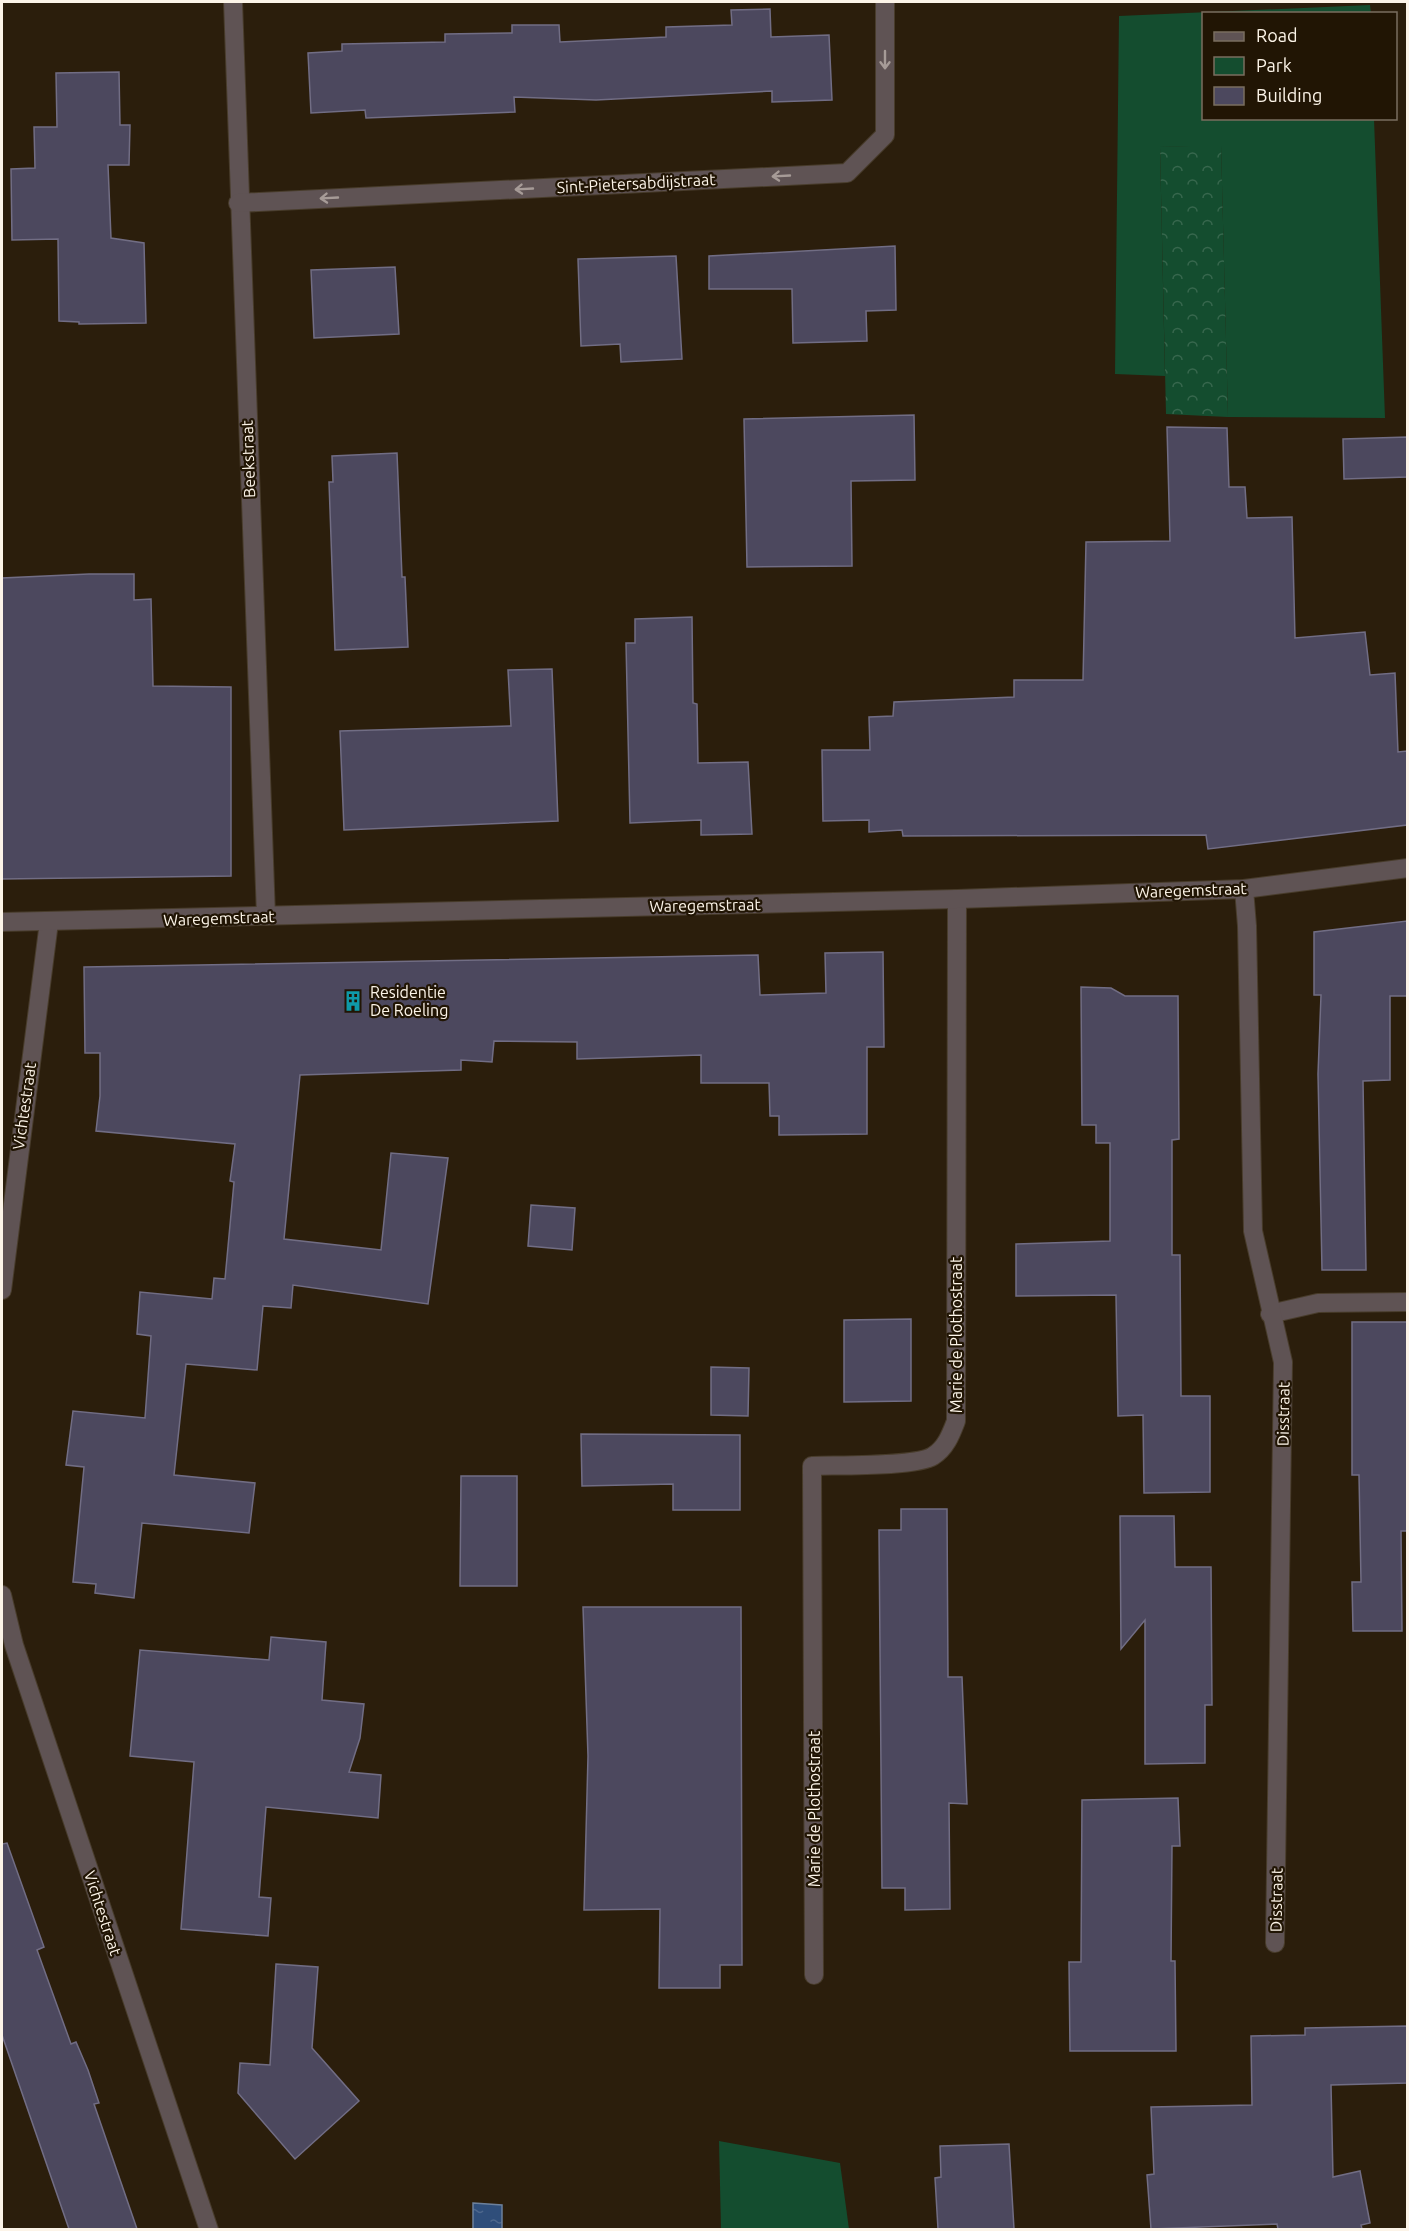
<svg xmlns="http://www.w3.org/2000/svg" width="1409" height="2231" viewBox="0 0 1409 2231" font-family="Ubuntu,sans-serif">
<defs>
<pattern id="forest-crowns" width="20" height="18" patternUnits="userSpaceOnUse" patternTransform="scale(1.5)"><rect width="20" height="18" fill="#144d2f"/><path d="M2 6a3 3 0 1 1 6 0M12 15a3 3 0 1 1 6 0" fill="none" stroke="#37674d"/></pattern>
<pattern id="water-ripples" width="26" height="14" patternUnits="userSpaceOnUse" patternTransform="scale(1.5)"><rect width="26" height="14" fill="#2f4e7a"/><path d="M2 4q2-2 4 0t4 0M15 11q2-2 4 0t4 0" fill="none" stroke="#4e688d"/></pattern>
</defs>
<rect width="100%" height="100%" fill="#2b1e0c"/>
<!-- green -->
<g fill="#144d2f">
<path d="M 1370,5 L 1371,13 L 1204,14 L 1204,118 L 1374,119 L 1385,418 L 1228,417 L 1221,146 L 1160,147 L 1165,376 L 1115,374 L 1119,16 Z"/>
<path d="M 719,2141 L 840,2163 L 849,2229 L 721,2229 Z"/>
</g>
<!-- forest -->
<path fill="url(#forest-crowns)" d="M 1221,145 L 1228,417 L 1166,414 L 1160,147 Z"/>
<!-- water -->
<path fill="url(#water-ripples)" stroke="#6c809b" stroke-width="1.5" d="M 473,2203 L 502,2205 L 502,2229 L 473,2229 Z"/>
<!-- building -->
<g fill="#4c485e" stroke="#716d84" stroke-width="1.5">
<path d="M 770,9 L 771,37 L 829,35 L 832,100 L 772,102 L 772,91 L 596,100 L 514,97 L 515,112 L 366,118 L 365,110 L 311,113 L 308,53 L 342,51 L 342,44 L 445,42 L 445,34 L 512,33 L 512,25 L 559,25 L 560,42 L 666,37 L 666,27 L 732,25 L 731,10 Z"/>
<path d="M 119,72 L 120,125 L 130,125 L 129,165 L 108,165 L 111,238 L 144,243 L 146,323 L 79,324 L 79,322 L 59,321 L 58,239 L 12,240 L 11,169 L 35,168 L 34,127 L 57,127 L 56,73 Z"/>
<path d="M 895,246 L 896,310 L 866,311 L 867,341 L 793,343 L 792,289 L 709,289 L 709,256 Z"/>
<path d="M 676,256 L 682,359 L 621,362 L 620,344 L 581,346 L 578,259 Z"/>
<path d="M 395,267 L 399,334 L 314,338 L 311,270 Z"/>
<path d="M 914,415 L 915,480 L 851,481 L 852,566 L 747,567 L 744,419 Z"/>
<path d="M 1167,427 L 1227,428 L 1229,487 L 1245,487 L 1247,518 L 1292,517 L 1295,638 L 1365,632 L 1370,675 L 1395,673 L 1398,752 L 1407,751 L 1407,825 L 1208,849 L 1206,835 L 903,836 L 902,830 L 869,832 L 869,820 L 823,821 L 822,750 L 870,750 L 869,717 L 893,716 L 894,702 L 1014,697 L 1014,680 L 1083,680 L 1086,542 L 1170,541 Z"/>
<path d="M 1407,437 L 1407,477 L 1344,479 L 1343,439 Z"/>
<path d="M 397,453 L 402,577 L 405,577 L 408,647 L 335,650 L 329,482 L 333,482 L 332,456 Z"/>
<path d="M 89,574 L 134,574 L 134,600 L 151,599 L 153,686 L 231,687 L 231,876 L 2,879 L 2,578 Z"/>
<path d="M 692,617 L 693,703 L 697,704 L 698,763 L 748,762 L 752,834 L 701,835 L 701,820 L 630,823 L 626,643 L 635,643 L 635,619 Z"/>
<path d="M 552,669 L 558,821 L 344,830 L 340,731 L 511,726 L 508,670 Z"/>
<path d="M 1407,921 L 1407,996 L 1390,996 L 1390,1080 L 1363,1081 L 1366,1270 L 1322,1270 L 1318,1074 L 1321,995 L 1314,995 L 1314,932 Z"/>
<path d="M 883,952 L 884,1047 L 867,1047 L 867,1134 L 779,1135 L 779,1116 L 770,1116 L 769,1083 L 701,1083 L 701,1055 L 577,1059 L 577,1042 L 494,1041 L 492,1062 L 461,1060 L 461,1070 L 300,1075 L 284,1239 L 381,1250 L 391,1153 L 448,1158 L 428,1304 L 293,1285 L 291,1308 L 263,1306 L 257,1370 L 186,1364 L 174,1475 L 255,1483 L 249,1533 L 142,1523 L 134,1598 L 95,1593 L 96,1584 L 73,1582 L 84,1467 L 66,1465 L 73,1411 L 145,1418 L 151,1336 L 137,1334 L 140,1292 L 212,1299 L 214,1278 L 225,1279 L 234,1182 L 230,1181 L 235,1144 L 96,1131 L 100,1096 L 100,1053 L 85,1053 L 84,967 L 758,955 L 760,995 L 826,993 L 825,953 Z"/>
<path d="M 1081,987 L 1111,988 L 1125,996 L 1178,996 L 1179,1139 L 1172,1140 L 1172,1255 L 1180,1255 L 1181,1396 L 1210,1396 L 1210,1492 L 1144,1493 L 1143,1415 L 1118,1416 L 1116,1295 L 1016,1296 L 1016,1244 L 1110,1241 L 1110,1143 L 1096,1143 L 1096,1125 L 1082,1125 Z"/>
<path d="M 531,1205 L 575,1208 L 572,1250 L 528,1246 Z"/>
<path d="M 911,1319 L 911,1401 L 844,1402 L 844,1320 Z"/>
<path d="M 1352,1322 L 1407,1322 L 1407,1531 L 1401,1531 L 1402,1631 L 1353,1631 L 1352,1582 L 1361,1582 L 1359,1475 L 1352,1475 Z"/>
<path d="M 711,1367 L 749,1368 L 748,1416 L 711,1415 Z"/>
<path d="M 581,1434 L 740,1435 L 740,1510 L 673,1510 L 673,1484 L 582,1486 Z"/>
<path d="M 461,1476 L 517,1476 L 517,1586 L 460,1586 Z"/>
<path d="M 901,1509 L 947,1509 L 948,1677 L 962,1677 L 967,1804 L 949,1803 L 950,1909 L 905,1910 L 905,1888 L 882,1888 L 879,1530 L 901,1530 Z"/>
<path d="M 1120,1516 L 1174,1516 L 1175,1567 L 1211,1567 L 1212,1705 L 1205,1705 L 1205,1763 L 1145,1764 L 1145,1620 L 1121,1649 Z"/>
<path d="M 583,1607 L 741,1607 L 742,1965 L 720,1965 L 720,1988 L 659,1988 L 660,1909 L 584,1910 L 588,1756 Z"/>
<path d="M 271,1637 L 326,1642 L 322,1700 L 364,1704 L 360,1738 L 349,1772 L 381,1775 L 378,1818 L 266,1807 L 259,1897 L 271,1898 L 268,1936 L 181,1929 L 194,1762 L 130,1756 L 140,1650 L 269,1660 Z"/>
<path d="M 1178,1798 L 1180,1846 L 1172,1846 L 1171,1961 L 1175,1961 L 1176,2051 L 1070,2051 L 1069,1962 L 1081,1962 L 1082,1800 Z"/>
<path d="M 7,1843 L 44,1947 L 37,1950 L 71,2044 L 76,2042 L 88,2070 L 99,2103 L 94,2104 L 137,2229 L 69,2229 L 2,2035 L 2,1844 Z"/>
<path d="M 276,1964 L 318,1967 L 312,2048 L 359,2101 L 295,2159 L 238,2093 L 240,2063 L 270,2065 Z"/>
<path d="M 1407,2026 L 1407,2083 L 1331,2085 L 1333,2177 L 1360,2171 L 1370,2223 L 1361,2225 L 1362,2229 L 1278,2229 L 1277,2224 L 1151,2229 L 1147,2175 L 1154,2174 L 1151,2107 L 1252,2105 L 1251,2036 L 1305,2035 L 1305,2028 Z"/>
<path d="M 1009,2144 L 1014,2229 L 938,2229 L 935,2178 L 941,2177 L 940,2146 Z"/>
</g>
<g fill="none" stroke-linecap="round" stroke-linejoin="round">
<!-- service casing -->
<g stroke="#483c2b" stroke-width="20">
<path id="service" d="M 1270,1314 L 1318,1303 L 1408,1302"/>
</g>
<!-- minor casing -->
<g stroke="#483c2b" stroke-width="20">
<g id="minor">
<path d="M 233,2 L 266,916"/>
<path d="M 238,203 L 847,173 L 885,135 L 885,2"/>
<path d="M 1244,889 L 1247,926 L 1253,1231 L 1283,1362 L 1275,1943"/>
<path d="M 2,1290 L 49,922"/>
<path d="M 2,1595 L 14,1645 L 209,2230"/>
<path d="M 814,1975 L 812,1466 C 836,1465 916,1467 933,1456 C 946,1448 951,1434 956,1421 L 957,899"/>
</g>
</g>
<!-- tertiary casing -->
<g stroke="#483c2b" stroke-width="20">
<path id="tertiary" d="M 2,922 L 957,899 L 1244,889 L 1408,868"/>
</g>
<!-- service -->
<use href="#service" stroke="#5f5354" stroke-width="18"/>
<!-- minor -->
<use href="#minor" stroke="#5f5354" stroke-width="18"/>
<!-- tertiary -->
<use href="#tertiary" stroke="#5f5354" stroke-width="18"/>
</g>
<!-- one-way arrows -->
<defs><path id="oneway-shaft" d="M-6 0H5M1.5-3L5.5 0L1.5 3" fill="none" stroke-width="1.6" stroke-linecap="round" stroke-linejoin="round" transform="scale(1.5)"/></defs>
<g stroke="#a69b97">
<use href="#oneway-shaft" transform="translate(885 60) rotate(90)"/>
<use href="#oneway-shaft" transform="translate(781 176) rotate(177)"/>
<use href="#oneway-shaft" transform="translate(524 189) rotate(177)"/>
<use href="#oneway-shaft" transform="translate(329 198) rotate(177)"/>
</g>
<!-- icons -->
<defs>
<g id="building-bare" transform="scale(1.62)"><path d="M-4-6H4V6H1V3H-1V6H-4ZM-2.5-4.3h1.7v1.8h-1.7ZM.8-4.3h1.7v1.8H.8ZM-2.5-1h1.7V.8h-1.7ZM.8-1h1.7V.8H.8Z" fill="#0f9aa8" stroke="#211504" stroke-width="2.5" paint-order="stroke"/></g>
</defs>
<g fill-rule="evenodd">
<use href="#building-bare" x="353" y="1001"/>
</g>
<g text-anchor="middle" stroke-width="4.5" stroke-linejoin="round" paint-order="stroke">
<!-- street labels -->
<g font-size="16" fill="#fcf4e8" stroke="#211504">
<text transform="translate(636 183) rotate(-3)" y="6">Sint-Pietersabdijstraat</text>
<text transform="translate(248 459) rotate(-92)" y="6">Beekstraat</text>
<text transform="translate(1191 890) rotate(-2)" y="6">Waregemstraat</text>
<text transform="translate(705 905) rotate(-1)" y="6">Waregemstraat</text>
<text transform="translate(219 918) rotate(-2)" y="6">Waregemstraat</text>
<text transform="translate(24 1106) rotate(-82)" y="6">Vichtestraat</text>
<text transform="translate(956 1335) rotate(-90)" y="6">Marie de Plothostraat</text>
<text transform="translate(1283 1414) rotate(-89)" y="6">Disstraat</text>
<text transform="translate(814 1809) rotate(-90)" y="6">Marie de Plothostraat</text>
<text transform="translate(1276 1900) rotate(-89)" y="6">Disstraat</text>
<text transform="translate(103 1913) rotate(72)" y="6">Vichtestraat</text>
</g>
<!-- poi labels -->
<g font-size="16" fill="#fcf4e8" stroke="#211504" text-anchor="start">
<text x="370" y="998">Residentie<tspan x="370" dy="18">De Roeling</tspan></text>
</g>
</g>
<!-- border -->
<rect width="1409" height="2231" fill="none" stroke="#fcf4e8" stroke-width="6"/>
<!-- legend -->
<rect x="1202" y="12" width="195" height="108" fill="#211504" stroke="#796e5f" stroke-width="1.5"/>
<rect x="1214" y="32" width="30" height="9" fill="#5f5354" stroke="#796e5f" stroke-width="1.5"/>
<text x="1256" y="42" font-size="18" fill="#fcf4e8">Road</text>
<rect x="1214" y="57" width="30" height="18" fill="#144d2f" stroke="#796e5f" stroke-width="1.5"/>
<text x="1256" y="72" font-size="18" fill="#fcf4e8">Park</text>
<rect x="1214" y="87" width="30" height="18" fill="#4c485e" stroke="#796e5f" stroke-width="1.5"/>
<text x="1256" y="102" font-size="18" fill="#fcf4e8">Building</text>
</svg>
